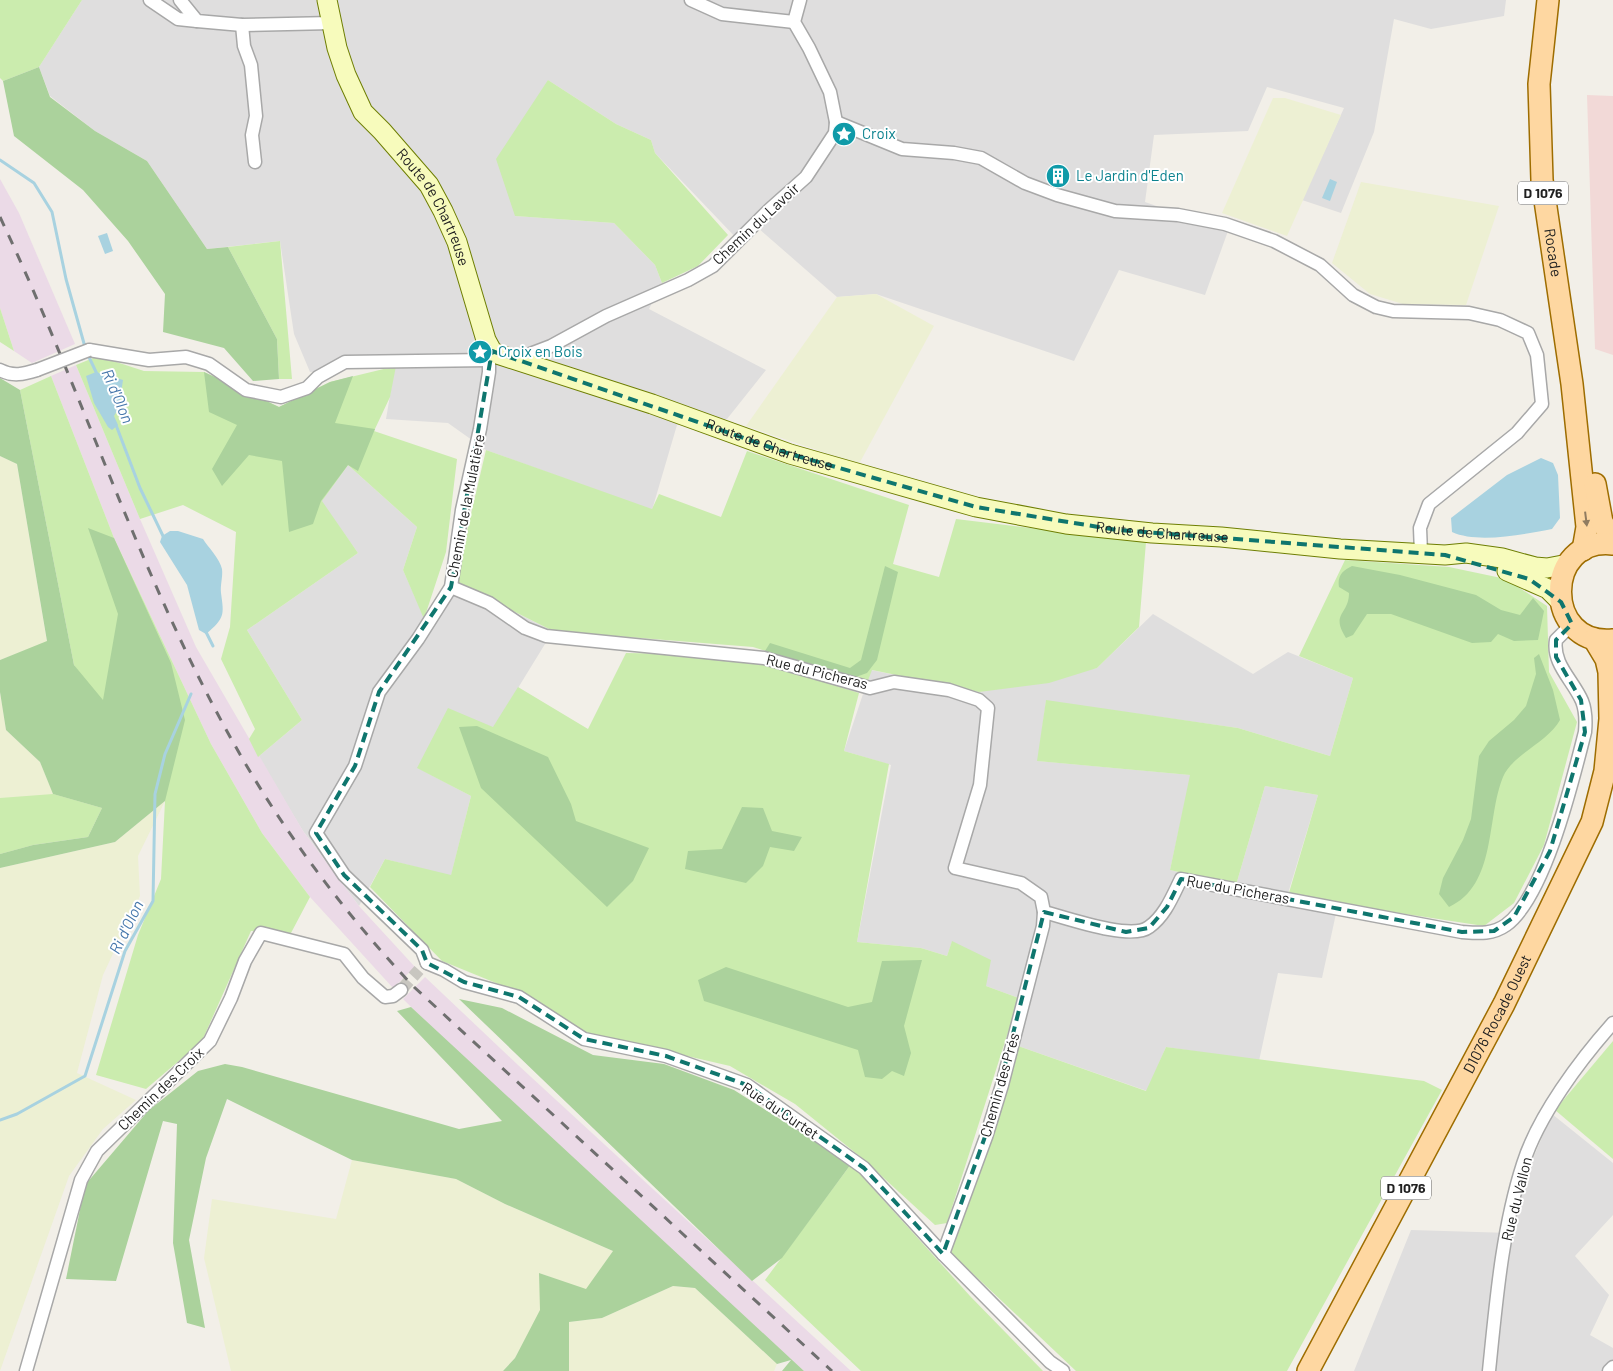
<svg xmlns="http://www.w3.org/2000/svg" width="1613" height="1371" viewBox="0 0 1613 1371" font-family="Barlow,sans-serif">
<rect width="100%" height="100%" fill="#f2efe8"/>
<!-- residential -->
<g fill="#dfdede">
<path d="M 82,0 L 1506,0 L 1504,16 L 1431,29 L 1394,19 L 1374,132 L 1341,213 L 1302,200 L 1344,108 L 1267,87 L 1248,131 L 1154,135 L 1145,202 L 1228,231 L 1205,295 L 1119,270 L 1074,361 L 876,294 L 837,297 L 757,227 L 741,243 L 655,153 L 651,140 L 616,124 L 548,80 L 515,216 L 614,223 L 655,265 L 662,283 L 649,309 L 766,370 L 727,419 L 677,425 L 652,510 L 486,450 L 448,423 L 386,419 L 395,366 L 310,372 L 294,334 L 280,241 L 207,249 L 147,161 L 95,131 L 50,96 L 39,67 Z"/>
<path d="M 348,465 L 417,527 L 403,570 L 426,622 L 453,582 L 553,631 L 494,727 L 418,768 L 471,796 L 451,876 L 385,859 L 359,906 L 303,831 L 258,757 L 302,720 L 247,630 L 358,553 L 321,501 Z"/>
<path d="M 1153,614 L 1253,674 L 1288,652 L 1353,678 L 1330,756 L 1238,728 L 1046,701 L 1038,761 L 1191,775 L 1170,870 L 1236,885 L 1265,786 L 1318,795 L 1286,900 L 1337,909 L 1322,978 L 1278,973 L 1259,1061 L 1166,1047 L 1147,1091 L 1015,1045 L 1019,998 L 986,986 L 952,942 L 947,956 L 921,948 L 857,942 L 891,765 L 844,751 L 871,670 L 979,692 L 1097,668 Z"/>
<path d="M 1552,1114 L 1613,1163 L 1613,1215 L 1575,1256 L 1609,1295 L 1590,1335 L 1613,1348 L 1613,1371 L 1354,1371 L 1411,1230 L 1510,1233 L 1528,1170 Z"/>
</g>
<!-- commercial -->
<path fill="#f2d9d7" d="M 1587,95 L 1613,96 L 1613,355 L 1595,349 Z"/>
<!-- industrial -->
<g fill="#ebdae7">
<path d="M 0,179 L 19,213 L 75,344 L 32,363 L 14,351 L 0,308 Z"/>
<path d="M 76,365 L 140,519 L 196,647 L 303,831 L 359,906 L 415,967 L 393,988 L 310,897 L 262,833 L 211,744 L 114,538 L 51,376 Z"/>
<path d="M 425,977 L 518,1065 L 851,1371 L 804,1371 L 493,1087 L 403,999 Z"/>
</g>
<!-- farmland -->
<g fill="#edf0d3">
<path d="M 1273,98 L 1285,98 L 1341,115 L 1287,236 L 1222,213 Z"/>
<path d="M 1361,182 L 1499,206 L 1466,305 L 1403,304 L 1370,294 L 1332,263 Z"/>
<path d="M 876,294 L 934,326 L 859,464 L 746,426 L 837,297 Z"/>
<path d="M 0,456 L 17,464 L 47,642 L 0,660 Z"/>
<path d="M 0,692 L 6,730 L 40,762 L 53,793 L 102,808 L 33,845 L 0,854 Z"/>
<path d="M 165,801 L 138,856 L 140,896 L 103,975 L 77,1073 L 136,1100 L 103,1129 L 69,1176 L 0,1371 L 0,868 L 115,842 Z"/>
<path d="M 352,1160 L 456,1179 L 505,1204 L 613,1251 L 586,1290 L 539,1273 L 541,1310 L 515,1358 L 503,1371 L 231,1371 L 204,1258 L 212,1199 L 336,1219 Z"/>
<path d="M 673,1286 L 695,1288 L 777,1364 L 774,1371 L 569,1371 L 569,1322 L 602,1318 Z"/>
</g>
<!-- grass -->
<g fill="#cbecae">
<path d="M 0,0 L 82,0 L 39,67 L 3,81 L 0,78 Z"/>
<path d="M 548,80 L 616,124 L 651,140 L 655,153 L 728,235 L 698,266 L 662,283 L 655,265 L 614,223 L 515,216 L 496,159 Z"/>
<path d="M 280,241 L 292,379 L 279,379 L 277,339 L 228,247 Z"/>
<path d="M 0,308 L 14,351 L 0,342 Z"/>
<path d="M 98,356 L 144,371 L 204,372 L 279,407 L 330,382 L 396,366 L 390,397 L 374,431 L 457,459 L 446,552 L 424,619 L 403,570 L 417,527 L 348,465 L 322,501 L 358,553 L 247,630 L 302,720 L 258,757 L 249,739 L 255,729 L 221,659 L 230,627 L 236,532 L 183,505 L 140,519 L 76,365 Z"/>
<path d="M 51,376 L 114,538 L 211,744 L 262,833 L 310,897 L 291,933 L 251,931 L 202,1041 L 146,1089 L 96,1075 L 138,935 L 161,879 L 165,801 L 74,665 L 20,390 Z"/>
<path d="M 486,450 L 652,509 L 659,494 L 721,517 L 747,451 L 909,505 L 893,564 L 939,577 L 956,519 L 1146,542 L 1139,627 L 1097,668 L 1049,683 L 979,692 L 872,670 L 867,683 L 753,647 L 553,631 L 455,582 Z"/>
<path d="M 1345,560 L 1449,567 L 1506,579 L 1547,606 L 1549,672 L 1577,722 L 1544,845 L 1514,903 L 1484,926 L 1288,896 L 1318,795 L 1265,786 L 1236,885 L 1170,870 L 1190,775 L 1037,761 L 1046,700 L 1238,728 L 1330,756 L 1353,678 L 1299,656 Z"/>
<path d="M 626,653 L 740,655 L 859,693 L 844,751 L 889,764 L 857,942 L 921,948 L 947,956 L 952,941 L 991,960 L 986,986 L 1019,998 L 947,1223 L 935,1225 L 863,1159 L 795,1104 L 730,1066 L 584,1032 L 528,996 L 442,961 L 370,887 L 385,859 L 451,875 L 471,796 L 417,768 L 448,708 L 493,727 L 518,687 L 588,729 Z"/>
<path d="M 53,794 L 102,808 L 88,837 L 33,845 L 0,854 L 0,798 Z"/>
<path d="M 1613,1041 L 1613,1159 L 1555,1110 Z"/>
<path d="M 1015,1045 L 1146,1091 L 1166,1047 L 1424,1081 L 1442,1090 L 1287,1371 L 1076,1371 L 951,1253 Z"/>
<path d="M 851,1164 L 970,1296 L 1043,1371 L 861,1371 L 765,1280 Z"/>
</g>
<!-- forest -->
<g fill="#abd29c">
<path d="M 39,67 L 50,97 L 95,131 L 147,161 L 207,249 L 228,247 L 277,339 L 279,379 L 253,381 L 224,348 L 163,332 L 165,294 L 128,241 L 83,190 L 14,136 L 3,81 Z"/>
<path d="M 204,372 L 279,407 L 330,382 L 353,376 L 335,423 L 375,429 L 358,471 L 348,465 L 321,501 L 313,524 L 289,532 L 282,461 L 249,455 L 222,486 L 212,469 L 237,425 L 209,412 Z"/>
<path d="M 0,378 L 20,390 L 74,665 L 103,700 L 118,614 L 88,528 L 114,538 L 171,663 L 185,720 L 165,801 L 115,842 L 0,868 L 0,854 L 33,845 L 88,837 L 102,808 L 53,794 L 40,762 L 6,730 L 0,692 L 0,660 L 47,641 L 17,464 L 0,456 Z"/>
<path d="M 885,566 L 898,572 L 877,660 L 867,673 L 853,678 L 765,651 L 770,643 L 850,668 L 861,660 Z"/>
<path d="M 1352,566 L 1400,575 L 1476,595 L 1501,610 L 1520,615 L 1533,598 L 1544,611 L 1538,640 L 1514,641 L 1498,634 L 1491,642 L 1472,643 L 1391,614 L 1367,614 L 1353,635 L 1346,638 C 1330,613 1349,615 1349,593 L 1339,587 C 1337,576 1343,570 1352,566 Z"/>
<path d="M 1539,654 L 1553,690 L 1560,720 C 1548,742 1512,755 1503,777 C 1486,818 1497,885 1449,907 L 1439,894 L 1443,878 L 1463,840 L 1471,819 L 1479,756 L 1489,741 L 1514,720 L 1526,706 L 1536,674 L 1534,658 Z"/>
<path d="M 477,726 L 548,757 L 571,804 L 576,821 L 649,848 L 633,881 L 607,907 L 481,788 L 459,727 Z"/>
<path d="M 742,807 L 763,808 L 772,831 L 802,837 L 794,851 L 770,847 L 763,866 L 746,883 L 685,869 L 688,851 L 722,849 Z"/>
<path d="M 922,960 L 904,1026 L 911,1053 L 904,1076 L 892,1071 L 882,1079 L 865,1077 L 858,1050 L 704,1001 L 698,980 L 726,967 L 848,1007 L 872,1002 L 882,961 Z"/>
<path d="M 459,999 L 502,1008 L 593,1055 L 664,1064 L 734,1090 L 851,1164 L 782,1258 L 752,1281 Z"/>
<path d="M 411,1007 L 804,1371 L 782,1371 L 791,1360 L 777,1364 L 695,1288 L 673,1286 L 602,1318 L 569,1322 L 569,1371 L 503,1371 L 515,1358 L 540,1310 L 539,1273 L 586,1289 L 613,1251 L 505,1204 L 456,1179 L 352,1160 L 227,1099 L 206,1158 L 189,1240 L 205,1328 L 187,1323 L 173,1243 L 177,1124 L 163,1121 L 116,1281 L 66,1279 L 85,1185 L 149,1110 L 198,1071 L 225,1064 L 242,1067 L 459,1129 L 502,1121 L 397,1011 Z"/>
</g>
<!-- water -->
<g fill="#a8d2e0">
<path d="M 1330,179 L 1337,182 L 1330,201 L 1322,198 Z"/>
<path d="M 107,233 L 113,251 L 105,254 L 98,236 Z"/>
<path d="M 96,372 L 123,380 L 119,407 L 114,416 L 118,425 L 112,430 L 108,427 L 94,403 L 86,376 Z"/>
<path d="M 1541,458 L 1553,463 L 1558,475 L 1560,518 L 1552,529 C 1525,534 1478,544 1452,532 L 1451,518 L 1507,475 Z"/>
<path d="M 170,531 L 178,531 L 203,539 C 208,547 220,559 222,569 C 223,577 220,585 221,593 C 224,615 225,618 206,634 L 199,630 L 187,585 L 160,542 L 162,536 Z"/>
</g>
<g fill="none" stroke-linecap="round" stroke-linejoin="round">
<!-- stream -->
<g stroke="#a8d2e0" stroke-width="3">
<path d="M 0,160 L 34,183 L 52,212 L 66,279 L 85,347"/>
<path d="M 88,355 L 97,374"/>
<path d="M 116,425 L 140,488 L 164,538"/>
<path d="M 206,632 L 213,646"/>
<path d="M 0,1120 L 17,1114 L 85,1076 L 125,951 L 153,901 L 155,794 L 165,754 L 191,694"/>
</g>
<!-- minor-tunnel -->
<path stroke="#c8c6c0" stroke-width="12" stroke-dasharray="12 6" stroke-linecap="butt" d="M 401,990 L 419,970"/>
<!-- minor casing -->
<g stroke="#a8a8a8" stroke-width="15">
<g id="minor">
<path d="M 150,0 L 178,19 L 197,21"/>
<path d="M 180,0 L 197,21 L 242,25 L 332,23"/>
<path d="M 691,0 L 722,14 L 794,22"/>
<path d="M 242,25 L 244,46 L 251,65 L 256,116 L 252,135 L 255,162"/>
<path d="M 836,122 L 902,149 L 954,153 L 981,158 L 1025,183 L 1057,195 L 1115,211 L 1178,215 L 1225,224 L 1274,241 L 1320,265 L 1353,295 L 1376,307 L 1393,311 L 1469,313 L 1500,320 L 1528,333 L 1537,355 L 1542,404 L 1517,433 L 1429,504 L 1420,528 L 1421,553"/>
<path d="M 89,350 L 149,360 L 186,357 L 209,364 L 246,390 L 281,397 L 307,388 L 318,377 L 345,362 L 489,360"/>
<path d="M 524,361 L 530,354 L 551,346 L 606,316 L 688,280 L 713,266 L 769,210 L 806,177 L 835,133 L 836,122 L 830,92 L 809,48 L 794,22 L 800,0"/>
<path d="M 0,370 C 13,377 24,374 37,370"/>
<path d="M 451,587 L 489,603 L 525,628 L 546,636 L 764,658 L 870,688 L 894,682 L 949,690 L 979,700 L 988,708 L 980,785 L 955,868 L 1021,883 L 1041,897 L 1044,912 L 1043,926 L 1002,1085 L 986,1137 L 943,1254"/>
<path d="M 1044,912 C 1067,918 1131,941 1149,927 C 1165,916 1173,895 1181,879 L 1462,932 C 1477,933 1492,935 1506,925 C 1545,897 1573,779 1585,732 C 1586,721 1586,711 1582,701 C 1573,680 1552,664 1556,640 L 1572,624"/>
<path d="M 427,963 L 444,970 L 464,982 L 519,997 L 584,1039 L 666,1056 L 747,1085 L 864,1168 L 943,1254 L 1050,1362 L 1063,1371"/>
<path d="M 427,963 L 422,950 L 344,875 L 316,833 L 355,766 L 379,692 L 418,639 L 451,587 L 462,510 L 480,429 L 489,372 L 489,357 L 492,351"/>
<path d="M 26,1371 L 81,1180 L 97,1151 L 210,1041 L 231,998 L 245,961 L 261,933 L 344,954 L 363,978 L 385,997 L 393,996 L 401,990"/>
<path d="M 1489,1371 C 1496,1303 1502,1229 1523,1164 C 1538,1116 1580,1060 1613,1023"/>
<path d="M 1609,1371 L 1613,1367"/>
</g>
</g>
<!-- secondary casing -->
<g stroke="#6e7e03" stroke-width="21">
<g id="secondary">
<path id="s1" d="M 327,0 L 337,48 L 346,75 L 363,112 L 382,131 L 429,185 L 443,211 L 457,242 L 486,340 L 492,351 L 497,354 L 652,404 L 790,454 L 976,507 L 1066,524 L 1152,533 L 1221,537 L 1340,549 L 1445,555 L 1466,553 L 1502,558 L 1535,567 L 1547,568 L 1568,564"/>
<path d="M 1507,571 L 1548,589 L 1561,602"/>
</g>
</g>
<!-- primary casing -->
<g stroke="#9e6d00" stroke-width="24">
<g id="primary">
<path id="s2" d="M 1548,0 L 1539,84 L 1542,180 L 1572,384 L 1587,527 L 1583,550"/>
<path d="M 1595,484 L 1602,522 L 1613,539"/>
<path d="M 1613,544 C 1543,536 1543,647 1613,640"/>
<path id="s3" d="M 1308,1371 L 1504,1004 L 1592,822 L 1605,771 L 1610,719 L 1609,672 L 1606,659 L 1594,639"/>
</g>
</g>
<!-- minor -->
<use href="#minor" stroke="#fff" stroke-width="12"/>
<!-- secondary -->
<use href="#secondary" stroke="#f7fbbc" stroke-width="19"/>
<!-- primary -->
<use href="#primary" stroke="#fed7a1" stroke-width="21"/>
<!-- rail -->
<path stroke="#6f6f6f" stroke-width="3" stroke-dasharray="10 10" stroke-linecap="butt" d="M 0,217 C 82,390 139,575 233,742 C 282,830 345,914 414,987 L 832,1371"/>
<!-- minor-bridge casing -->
<g stroke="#a8a8a8" stroke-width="15" stroke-linecap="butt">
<path id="minor-bridge" d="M 37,370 L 89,350"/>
</g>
<!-- minor-bridge -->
<use href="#minor-bridge" stroke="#fff" stroke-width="12"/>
</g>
<!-- one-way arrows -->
<defs><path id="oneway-solid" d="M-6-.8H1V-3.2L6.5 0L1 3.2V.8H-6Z" transform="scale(1.25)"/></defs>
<use fill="#907c61" href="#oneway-solid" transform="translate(1586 519) rotate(83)"/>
<!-- marked area -->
<path fill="none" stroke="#0f766e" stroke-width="4" stroke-dasharray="10 6" stroke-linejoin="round" d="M 492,351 L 790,454 L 976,507 L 1117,530 L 1445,555 L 1529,579 L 1561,602 L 1572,624 L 1556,640 L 1556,657 L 1581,700 L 1585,732 L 1550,851 L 1514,917 L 1494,931 L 1462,932 L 1181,879 L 1167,907 L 1149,928 L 1126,932 L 1044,912 L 991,1120 L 943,1254 L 864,1168 L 747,1085 L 666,1056 L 584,1039 L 519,997 L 464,982 L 427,963 L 422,950 L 344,875 L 316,833 L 355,766 L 379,692 L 451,587 Z"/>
<!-- icons -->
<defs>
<g id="sight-disc" transform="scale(1.25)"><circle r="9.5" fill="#0f9aa8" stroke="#fff"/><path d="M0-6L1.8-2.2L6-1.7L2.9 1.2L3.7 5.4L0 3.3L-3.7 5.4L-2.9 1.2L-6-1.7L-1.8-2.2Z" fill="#fff"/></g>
<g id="building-disc" transform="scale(1.25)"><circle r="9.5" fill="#0f9aa8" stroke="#fff"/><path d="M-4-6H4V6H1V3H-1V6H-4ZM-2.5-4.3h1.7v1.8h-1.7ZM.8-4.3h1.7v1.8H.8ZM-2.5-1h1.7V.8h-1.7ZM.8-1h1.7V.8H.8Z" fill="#fff"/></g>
</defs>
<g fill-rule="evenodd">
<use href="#sight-disc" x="844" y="134"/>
<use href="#building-disc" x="1058" y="176"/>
<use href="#sight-disc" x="480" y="352"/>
</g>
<g text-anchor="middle" stroke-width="4" stroke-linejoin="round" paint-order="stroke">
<!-- shield labels -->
<g fill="#fff" stroke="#646464" stroke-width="1">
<rect x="1518" y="181.5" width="50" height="23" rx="4"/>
<rect x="1381" y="1176.5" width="50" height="23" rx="4"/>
</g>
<g font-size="14" font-weight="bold" fill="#212121">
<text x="1543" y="198">D 1076</text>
<text x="1406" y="1193">D 1076</text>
</g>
<!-- culture labels -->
<g font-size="15" fill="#0d838f" stroke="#fff" text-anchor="start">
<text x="862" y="139">Croix</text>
<text x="1076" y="181">Le Jardin d'Eden</text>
<text x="498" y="357">Croix en Bois</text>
</g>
<!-- street labels -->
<g font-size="15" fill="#212121" stroke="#fff">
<text dy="5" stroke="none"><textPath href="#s1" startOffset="238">Route de Chartreuse</textPath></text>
<text transform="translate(756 224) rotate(-43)" y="5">Chemin du Lavoir</text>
<text dy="5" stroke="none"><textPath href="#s2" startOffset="254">Rocade</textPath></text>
<text dy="5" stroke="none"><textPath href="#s1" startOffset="688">Route de Chartreuse</textPath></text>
<text transform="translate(466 506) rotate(-79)" y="5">Chemin de la Mulatière</text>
<text dy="5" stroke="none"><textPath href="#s1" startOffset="1092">Route de Chartreuse</textPath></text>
<text transform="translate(817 672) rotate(14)" y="5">Rue du Picheras</text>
<text transform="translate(1238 890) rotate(10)" y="5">Rue du Picheras</text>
<text dy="5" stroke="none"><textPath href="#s3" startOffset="404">D1076 Rocade Ouest</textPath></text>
<text transform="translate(1000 1085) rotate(-74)" y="5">Chemin des Prés</text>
<text transform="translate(161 1089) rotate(-44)" y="5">Chemin des Croix</text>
<text transform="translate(780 1111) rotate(34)" y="5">Rue du Curtet</text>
<text transform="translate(1517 1199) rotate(-76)" y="5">Rue du Vallon</text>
</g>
<!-- water labels -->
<g font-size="16" font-style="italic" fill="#4778ac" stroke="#fff">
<text transform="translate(118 396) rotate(67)" y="6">Ri d'Olon</text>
<text transform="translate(126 927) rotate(-64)" y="6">Ri d'Olon</text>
</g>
</g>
</svg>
